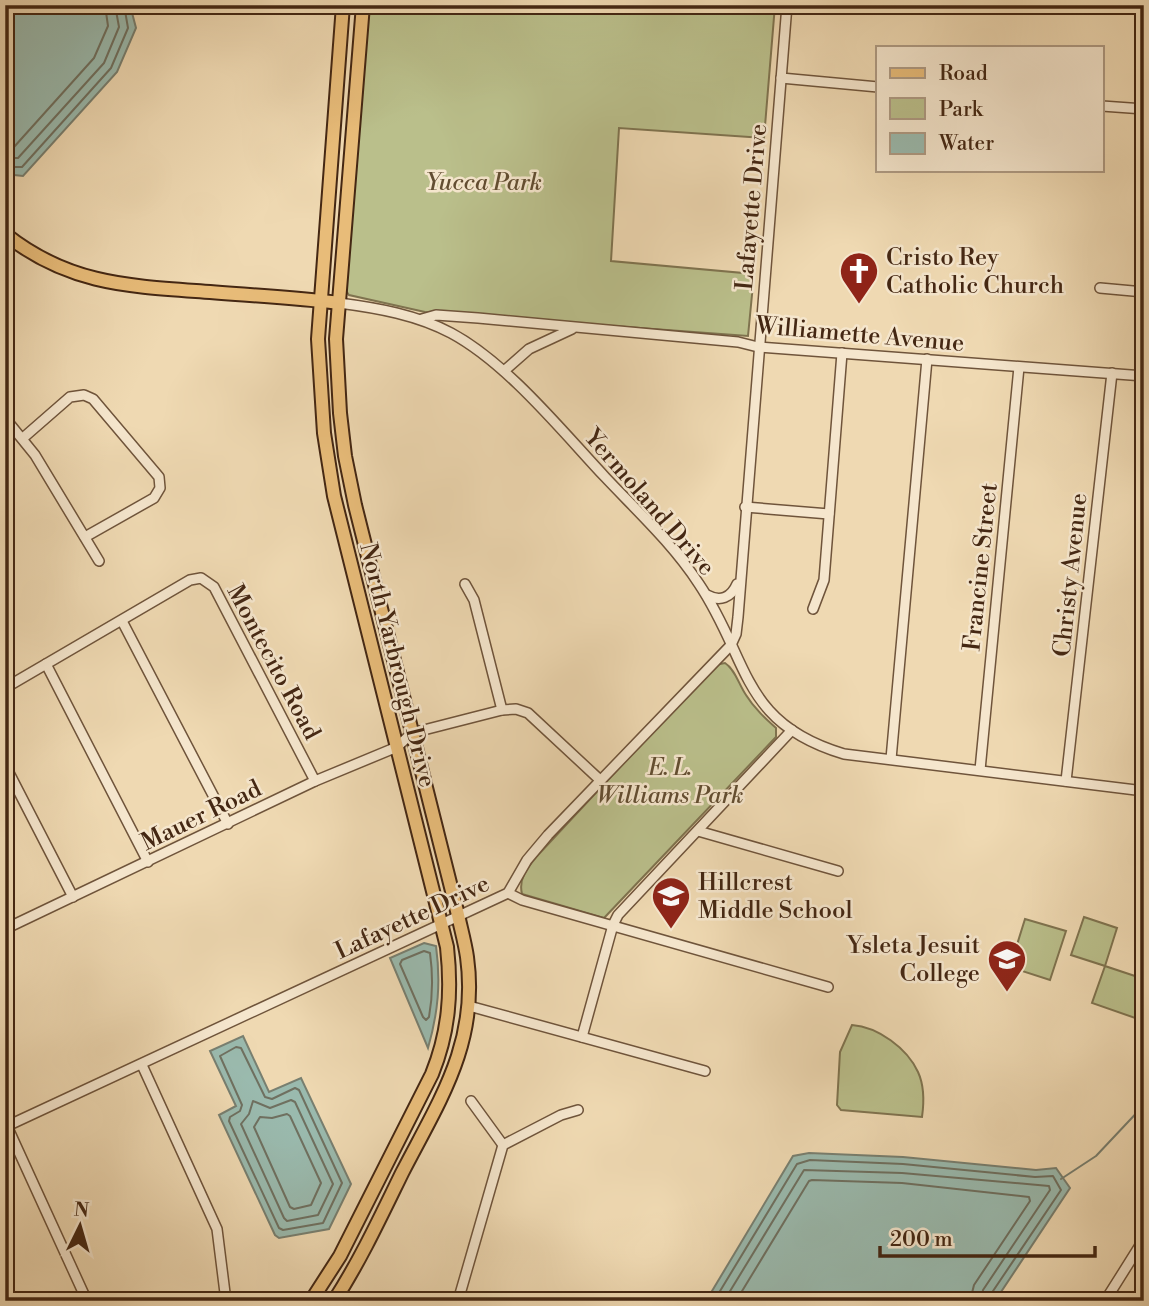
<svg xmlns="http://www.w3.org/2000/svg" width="1149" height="1306" viewBox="0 0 1149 1306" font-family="'Libre Bodoni',serif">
<rect width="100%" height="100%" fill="#efd9b2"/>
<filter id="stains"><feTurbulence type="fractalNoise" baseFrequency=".00286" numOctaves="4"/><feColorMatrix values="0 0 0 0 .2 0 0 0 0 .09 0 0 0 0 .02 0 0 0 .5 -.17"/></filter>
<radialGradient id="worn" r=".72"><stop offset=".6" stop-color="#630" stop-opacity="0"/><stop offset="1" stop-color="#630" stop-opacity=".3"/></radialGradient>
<!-- green -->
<g fill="#babf8b" stroke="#7f734f" stroke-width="2">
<path d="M 367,5 L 775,5 L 764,138 L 619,128 L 611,261 L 754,274 L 748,336 L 425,312 L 349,295 L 344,288 Z"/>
<path d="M 725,663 C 735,669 739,685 746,695 C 754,708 765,718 776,728 L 776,737 L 604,918 L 522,894 C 518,878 528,867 538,855 L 715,665 Z"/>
<path d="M 1084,917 L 1117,928 L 1105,966 L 1144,979 L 1144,1012 L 1141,1020 L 1092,1003 L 1105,966 L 1071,955 Z"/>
<path d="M 1025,919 L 1066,931 L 1050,980 L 1010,967 Z"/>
<path d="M 852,1025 C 878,1027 907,1048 918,1072 C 924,1085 924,1103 922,1117 L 841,1110 L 837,1105 L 840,1052 Z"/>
</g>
<!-- water -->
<g fill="#9abaae" stroke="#787f70" stroke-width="2">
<path d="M 5,5 L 130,5 L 136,28 L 117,72 L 23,176 L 5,174 Z"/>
<path d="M 424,943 L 436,946 C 441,983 438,1013 428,1048 L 390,958 Z"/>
<path d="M 243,1036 L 269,1092 L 301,1078 L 351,1184 L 329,1229 L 279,1238 L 275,1235 L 219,1115 L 236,1106 L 210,1051 Z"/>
<path d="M 809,1153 L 903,1157 L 1036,1170 L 1056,1168 L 1070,1188 L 995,1301 L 706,1301 L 793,1156 Z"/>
</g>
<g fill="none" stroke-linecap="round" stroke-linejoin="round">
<!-- shore -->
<g stroke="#6f7060" stroke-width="2">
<path d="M 5,148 L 14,147 L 94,58 L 108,26 L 105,5"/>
<path d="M 5,158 L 18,158 L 104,63 L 119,27 L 115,5"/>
<path d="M 5,167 L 22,167 L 111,68 L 128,28 L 124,5"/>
<path d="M 424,951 L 430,953 C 433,975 433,995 429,1017 L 426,1020 L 423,1017 L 400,964 L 402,960 Z"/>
<path d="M 236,1047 L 241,1048 L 265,1097 L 272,1099 L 295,1088 L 299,1090 L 342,1183 L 323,1223 L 283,1230 L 279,1228 L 229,1121 L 230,1117 L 240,1111 L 242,1105 L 220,1056 Z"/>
<path d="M 291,1100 L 295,1102 L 333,1184 L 318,1215 L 287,1221 L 284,1218 L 241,1124 L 249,1114 L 253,1101 L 270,1108 Z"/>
<path d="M 287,1114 L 290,1116 L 321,1183 L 311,1205 L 294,1209 L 290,1207 L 254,1127 L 260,1117 L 272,1118 Z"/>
<path d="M 714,1301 L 797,1164 L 810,1160 L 903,1164 L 1035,1177 L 1053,1176 L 1061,1190 L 991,1294 L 990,1301"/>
<path d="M 724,1301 L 804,1170 L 902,1173 L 1049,1186 L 1050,1190 L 983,1290 L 981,1301"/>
<path d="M 736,1301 L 809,1181 L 812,1180 L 902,1183 L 1029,1197 L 1030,1201 L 974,1285 L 970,1301"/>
</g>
<!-- stream -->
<path stroke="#787f70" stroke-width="2" d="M 1061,1179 L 1096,1156 L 1144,1105"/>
<!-- minor casing -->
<g stroke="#6f543b" stroke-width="12">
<g id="minor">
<path d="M 781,78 L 878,87"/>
<path d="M 1102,106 L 1144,109"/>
<path d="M 1100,288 L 1144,292"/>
<path d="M 339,303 C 378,308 417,315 451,333 C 507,363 561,430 605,477 C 637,511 673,544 699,584 C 750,660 740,723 844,754 L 1144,791"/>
<path d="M 422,319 L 436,315 L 478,318 L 738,342 L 758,347 L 1144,376"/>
<path d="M 504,371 L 529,349 L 572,329"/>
<path d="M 5,418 L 35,455 L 99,561"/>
<path d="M 23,438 L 70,397 L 84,395 L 93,399 L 159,477 L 160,488 L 154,498 L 85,537"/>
<path d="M 745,507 L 829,514"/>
<path d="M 465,584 L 474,600 L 502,710"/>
<path d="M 707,595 C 720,602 731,598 737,584"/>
<path d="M 813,609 L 824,580 L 842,353"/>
<path d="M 122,621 L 228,824"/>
<path d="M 46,664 L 148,862"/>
<path d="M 5,688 L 190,580 L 201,578 L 214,587 L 315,781"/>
<path d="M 891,759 L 927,359"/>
<path d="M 5,765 L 73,897"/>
<path d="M 980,770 L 1019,367"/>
<path d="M 1066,781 L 1112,373"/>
<path d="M 698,831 L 838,871"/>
<path d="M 508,893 L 522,900 L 828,987"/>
<path d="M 5,929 L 315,781 L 397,747 L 412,733 L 502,710 L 516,709 L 528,713 L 600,780"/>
<path d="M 469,1006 L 705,1071"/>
<path d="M 582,1037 L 613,925 L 618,915 L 792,730"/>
<path d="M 142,1065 L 217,1229 L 226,1301"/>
<path d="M 471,1101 L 503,1145"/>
<path d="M 7,1126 L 87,1301"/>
<path d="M 5,1127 L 508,893 L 527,860 L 548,835 L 731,645 L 736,634 L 738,617 L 787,5"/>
<path d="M 458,1301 L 503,1145 L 561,1115 L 578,1110"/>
<path d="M 1105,1301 L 1144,1239"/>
</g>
</g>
<!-- major casing -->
<g stroke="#442713" stroke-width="16">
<g id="major">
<path d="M 5,234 C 65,282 123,286 196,291 C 244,295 292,297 339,303"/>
<path d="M 311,1301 L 340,1256 L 432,1074 C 449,1032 452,992 447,947 L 334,496 L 324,433 L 318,339 L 343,5"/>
<path d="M 334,1301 C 360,1261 381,1216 402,1173 C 439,1101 479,1043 467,957 C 465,943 461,929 458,915 L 355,505 L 345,456 L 340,413 L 336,339 L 363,5"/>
</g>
</g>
<!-- minor -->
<use href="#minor" stroke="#f5e6cd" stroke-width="9"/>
<!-- major -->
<use href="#major" stroke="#e8bc79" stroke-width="12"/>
</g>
<!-- icons -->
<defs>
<g id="church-pin" transform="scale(2.0125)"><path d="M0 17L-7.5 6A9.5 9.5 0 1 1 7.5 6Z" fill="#8f2418" stroke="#f5e6cd"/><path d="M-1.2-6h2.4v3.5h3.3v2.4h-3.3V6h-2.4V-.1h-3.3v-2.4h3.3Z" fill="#fff"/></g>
<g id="school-pin" transform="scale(2.0125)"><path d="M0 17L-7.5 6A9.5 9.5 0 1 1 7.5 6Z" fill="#8f2418" stroke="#f5e6cd"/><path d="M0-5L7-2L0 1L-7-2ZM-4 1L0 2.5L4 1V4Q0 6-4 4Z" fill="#fff"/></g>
</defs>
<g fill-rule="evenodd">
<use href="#church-pin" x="859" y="271"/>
<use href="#school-pin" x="671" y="896"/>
<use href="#school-pin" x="1007" y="959"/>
</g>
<g text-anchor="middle" stroke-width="5" stroke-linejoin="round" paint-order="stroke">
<!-- park labels -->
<g font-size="24" font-style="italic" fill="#624d31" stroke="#f5e6cd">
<text x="484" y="190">Yucca Park</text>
<text x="670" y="775">E. L.<tspan x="670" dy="28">Williams Park</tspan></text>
</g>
<!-- street labels -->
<g font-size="24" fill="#442713" stroke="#f5e6cd">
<text transform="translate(751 207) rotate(-85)" y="8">Lafayette Drive</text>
<text transform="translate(860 334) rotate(5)" y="8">Williamette Avenue</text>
<text transform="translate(650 502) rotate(49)" y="8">Yermoland Drive</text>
<text transform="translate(980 567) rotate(-84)" y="8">Francine Street</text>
<text transform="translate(1070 575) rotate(-84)" y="8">Christy Avenue</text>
<text transform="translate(274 662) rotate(62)" y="8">Montecito Road</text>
<text transform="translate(398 665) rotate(76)" y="8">North Yarbrough Drive</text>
<text transform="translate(201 815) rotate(-26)" y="8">Mauer Road</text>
<text transform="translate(412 917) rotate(-25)" y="8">Lafayette Drive</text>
</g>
<!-- poi labels -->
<g font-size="24" fill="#442713" stroke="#f5e6cd" text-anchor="start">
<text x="886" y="265">Cristo Rey<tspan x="886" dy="28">Catholic Church</tspan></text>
<text x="698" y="890">Hillcrest<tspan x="698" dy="28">Middle School</tspan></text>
<text x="980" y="953" text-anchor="end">Ysleta Jesuit<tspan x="980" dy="28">College</tspan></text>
</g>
</g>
<!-- margin -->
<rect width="1149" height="1306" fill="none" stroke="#efd9b2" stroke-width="28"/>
<rect x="7" y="7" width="1135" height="1292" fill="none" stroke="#442713" stroke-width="3.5"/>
<rect x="14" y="14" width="1121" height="1278" fill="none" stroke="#442713" stroke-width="2"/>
<!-- legend -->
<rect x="876" y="46" width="228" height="126" fill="#f5e6cd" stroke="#ae9a83" stroke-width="2"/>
<rect x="890" y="68" width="35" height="10" fill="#e8bc79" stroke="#ae9a83" stroke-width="2"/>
<text x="939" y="80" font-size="21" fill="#442713">Road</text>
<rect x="890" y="98" width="35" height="21" fill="#babf8b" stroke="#ae9a83" stroke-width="2"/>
<text x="939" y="116" font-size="21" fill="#442713">Park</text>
<rect x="890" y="133" width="35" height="21" fill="#9abaae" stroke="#ae9a83" stroke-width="2"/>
<text x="939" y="150" font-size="21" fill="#442713">Water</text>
<!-- north arrow -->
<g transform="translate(80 1226) rotate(5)" stroke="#f5e6cd" stroke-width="5" paint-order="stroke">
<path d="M0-5L12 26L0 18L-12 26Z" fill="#442713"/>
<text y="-10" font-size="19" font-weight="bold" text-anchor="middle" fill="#442713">N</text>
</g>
<!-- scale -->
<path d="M880 1246v10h215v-10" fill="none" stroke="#442713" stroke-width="3.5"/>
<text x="890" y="1246" font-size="21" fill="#442713" stroke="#f5e6cd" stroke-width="5" paint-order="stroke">200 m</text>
<rect width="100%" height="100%" filter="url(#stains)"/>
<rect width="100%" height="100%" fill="url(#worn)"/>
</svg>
